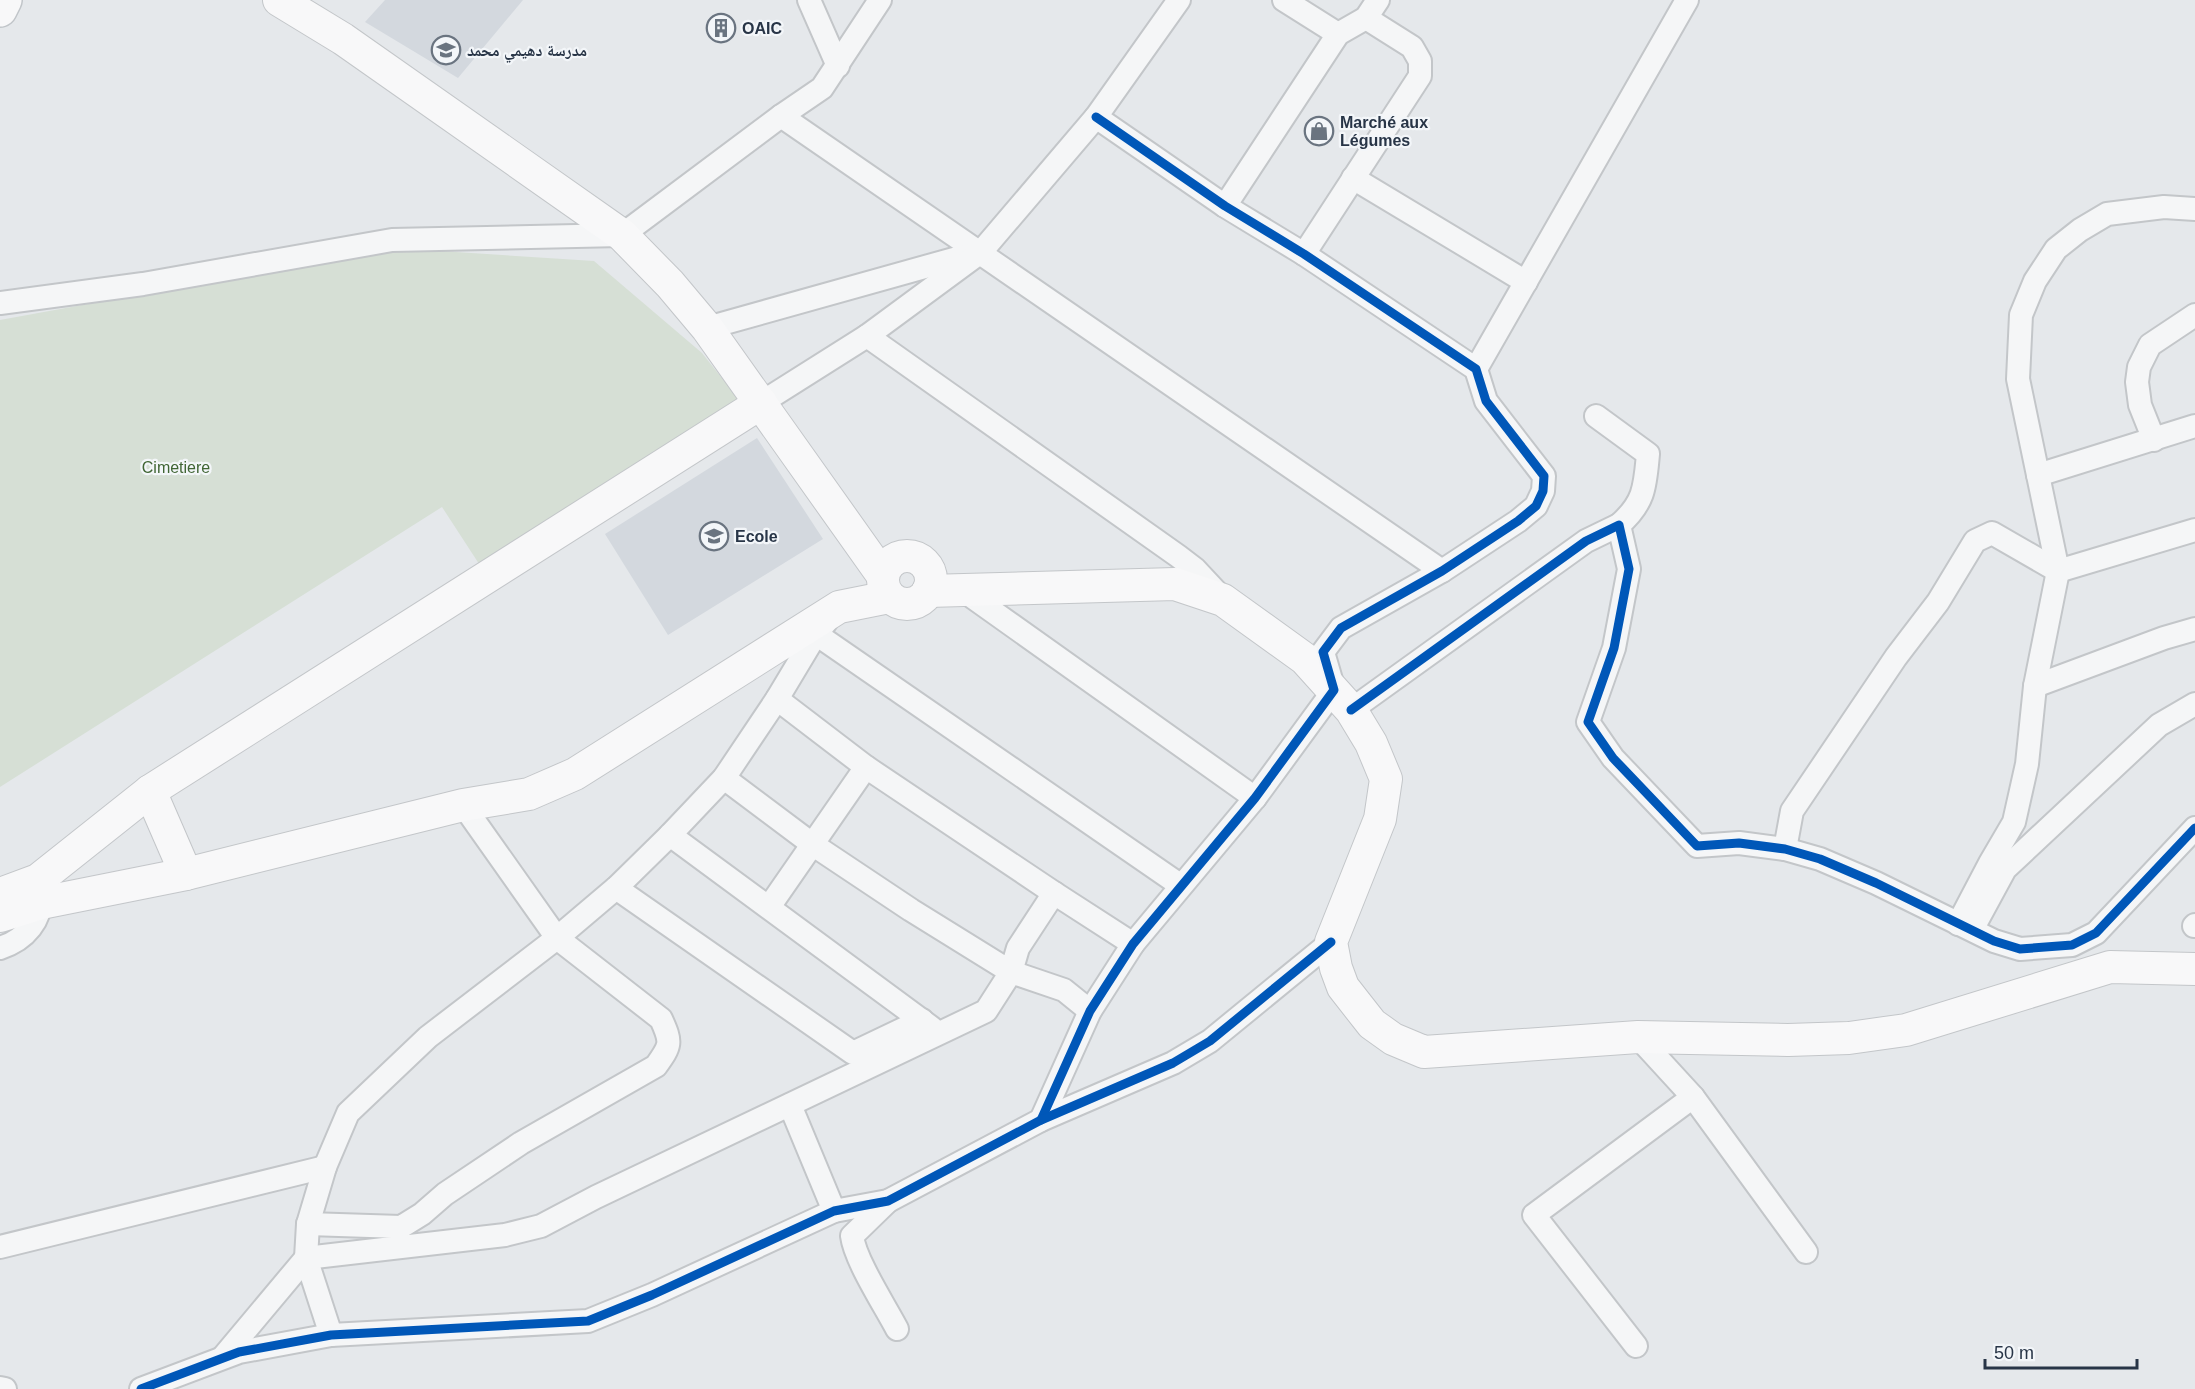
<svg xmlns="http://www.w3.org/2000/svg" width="2195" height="1389" viewBox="0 0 2195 1389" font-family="Helvetica,'Noto Naskh Arabic',sans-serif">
<rect width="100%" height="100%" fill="#e5e8eb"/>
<!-- built -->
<g fill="#d3d8de">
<path d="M 385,0 L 523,0 L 458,78 L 365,22 Z"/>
<path d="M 757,438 L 823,539 L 668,635 L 605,534 Z"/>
</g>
<!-- green -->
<path fill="#d6dfd5" d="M 394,248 L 594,261 L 702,353 L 744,406 L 483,570 L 442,507 L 0,787 L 0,320 Z"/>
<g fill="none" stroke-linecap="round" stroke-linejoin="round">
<!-- minor casing -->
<g stroke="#c3c6c9" stroke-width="26">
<g id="minor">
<path d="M 809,0 L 838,66"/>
<path d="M 1284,0 L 1338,34"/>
<path d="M 781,116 L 1442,571"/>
<path d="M 1353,178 L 1526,282"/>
<path d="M 1225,206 L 1338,34 L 1366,18 L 1378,0"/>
<path d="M 1304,254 L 1420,76 L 1420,61 L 1412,47 L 1366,18"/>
<path d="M 0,303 L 143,284 L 392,240 L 622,235 L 781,116 L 822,88 L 880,0"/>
<path d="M 707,328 L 968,255"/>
<path d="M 867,336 L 1178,556 L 1195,569 L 1223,599"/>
<path d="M 1476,369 L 1687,0"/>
<path d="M 761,403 L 867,336 L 981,252 L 1096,117 L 1179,0"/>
<path d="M 1596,416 L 1648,454 C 1645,486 1645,502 1619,525"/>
<path d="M 2154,440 L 2140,405 L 2137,382 L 2139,367 L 2150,345 L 2195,315"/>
<path d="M 2038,475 L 2195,426"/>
<path d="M 964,591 L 1255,798"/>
<path d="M 816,634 L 1180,885"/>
<path d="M 2035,686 L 2164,638 L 2195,629"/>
<path d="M 777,699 L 866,767 L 1054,893 L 1133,944"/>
<path d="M 1351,710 L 1586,541 L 1619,525 L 1629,569 L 1614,648 L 1588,722 L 1613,758 L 1697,846 L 1739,843 L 1785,849 L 1820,859 L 1876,883 L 1994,941 L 2020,949 L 2072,945 L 2096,933 L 2195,828"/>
<path d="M 724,778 L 812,844 L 911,910 L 1011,972 L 1018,948 L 1054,893"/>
<path d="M 670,835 L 932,1028"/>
<path d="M 1785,849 L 1792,811 L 1896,657 L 1938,602 L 1975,541 L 1992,533 L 2058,571 L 2195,530"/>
<path d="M 616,888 L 853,1053 L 922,1020"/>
<path d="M 769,907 L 866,767"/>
<path d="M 1958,924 L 1990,863 L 2014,822 L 2027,764 L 2035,686 L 2058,571 L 2018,379 L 2021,315 L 2035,281 L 2056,249 L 2080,230 L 2107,214 L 2164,207 L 2195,209"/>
<path d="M 2194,926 L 2195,925"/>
<path d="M 1973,928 L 2005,869 L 2159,725 L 2195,704"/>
<path d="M 0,948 C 25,940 43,920 40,893"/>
<path d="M 1638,1037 L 1693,1097 L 1806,1252"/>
<path d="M 790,1105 L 834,1211"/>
<path d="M 1041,1120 L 1090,1011 L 1133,944 L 1255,798 L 1334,690 L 1323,652 L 1341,628 L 1442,571 L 1518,521 L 1536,506 L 1543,491 L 1544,476 L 1486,401 L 1476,369 L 1304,254 L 1225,206 L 1096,117"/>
<path d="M 888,1201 L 852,1236 C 855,1260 885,1306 897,1329"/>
<path d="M 308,1224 L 401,1227 L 422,1214 L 445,1194 L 521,1143 L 656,1066 C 671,1045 672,1043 661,1019 L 557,938 L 463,805"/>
<path d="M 0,1247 L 325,1167"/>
<path d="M 331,1335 L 306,1258 L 308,1224 L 325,1167 L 348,1113 L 428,1037 L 557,938 L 616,888 L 670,835 L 724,778 L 777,699 L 816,634 L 826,622"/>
<path d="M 1636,1346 L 1534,1215 L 1693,1097"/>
<path d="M 223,1357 L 306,1258 L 505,1235 L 541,1226 L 596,1197 L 986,1011 L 1011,972 L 1064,990 L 1090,1011"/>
<path d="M 0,1388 L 5,1389"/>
<path d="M 141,1389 L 239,1352 L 331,1335 L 588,1321 L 652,1295 L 834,1211 L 888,1201 L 1041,1120 L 1173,1063 L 1210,1041 L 1331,942"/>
</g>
</g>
<!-- secondary casing -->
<g stroke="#c3c6c9" stroke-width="34">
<g id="secondary">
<path d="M 279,0 L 343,39 L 622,235 L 670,284 L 707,328 L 883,576"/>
<circle cx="907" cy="580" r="24"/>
<path d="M 928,591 L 1175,584 L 1223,600 L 1305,659 L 1351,710 L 1371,743 L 1386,779 L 1380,819 L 1331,942 L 1336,968 L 1343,987 L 1372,1024 L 1393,1039 L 1424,1052 L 1638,1037 L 1788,1040 L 1849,1038 L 1906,1030 L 2110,967 L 2195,969"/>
<path d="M 150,791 L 186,874"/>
<path d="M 0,894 L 38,880 L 150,791 L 761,403"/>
<path d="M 0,916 L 41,903 L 186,874 L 463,805 L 529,794 L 575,774 L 839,607 L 889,597"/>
</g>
</g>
<!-- primary casing -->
<g stroke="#c1c5c9" stroke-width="36">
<path id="primary" d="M 0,10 L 5,0"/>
</g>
<!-- minor -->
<use href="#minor" stroke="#f5f6f7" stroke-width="22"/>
<!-- secondary -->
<use href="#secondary" stroke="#f8f8f9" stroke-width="32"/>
<!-- primary -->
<use href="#primary" stroke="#f8f8f9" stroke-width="33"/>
<!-- cycleway casing -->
<g stroke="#f3f6f9" stroke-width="13">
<g id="cycleway">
<path d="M 1351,710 L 1586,541 L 1619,525 L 1629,569 L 1614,648 L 1588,722 L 1613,758 L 1697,846 L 1739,843 L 1785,849 L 1820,859 L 1876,883 L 1994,941 L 2020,949 L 2072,945 L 2096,933 L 2195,828"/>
<path d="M 1041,1120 L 1090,1011 L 1133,944 L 1255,798 L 1334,690 L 1323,652 L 1341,628 L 1442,571 L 1518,521 L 1536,506 L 1543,491 L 1544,476 L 1486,401 L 1476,369 L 1304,254 L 1225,206 L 1096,117"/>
<path d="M 141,1389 L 239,1352 L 331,1335 L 588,1321 L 652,1295 L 834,1211 L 888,1201 L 1041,1120 L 1173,1063 L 1210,1041 L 1331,942"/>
</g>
</g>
<!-- cycleway -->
<use href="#cycleway" stroke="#0057b8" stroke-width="9"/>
</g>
<!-- icons -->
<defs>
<g id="building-ring" transform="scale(1.5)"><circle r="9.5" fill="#f3f6f9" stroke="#6a7480" stroke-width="1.5"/><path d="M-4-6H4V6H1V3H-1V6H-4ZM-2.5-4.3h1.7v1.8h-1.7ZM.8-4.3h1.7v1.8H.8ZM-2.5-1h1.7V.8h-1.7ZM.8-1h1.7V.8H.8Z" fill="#6a7480"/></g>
<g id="school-ring" transform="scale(1.5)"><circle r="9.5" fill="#f3f6f9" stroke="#6a7480" stroke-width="1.5"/><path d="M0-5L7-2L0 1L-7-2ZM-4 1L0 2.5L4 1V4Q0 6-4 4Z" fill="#6a7480"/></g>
<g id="shop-ring" transform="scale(1.5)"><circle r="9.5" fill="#f3f6f9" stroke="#6a7480" stroke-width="1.5"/><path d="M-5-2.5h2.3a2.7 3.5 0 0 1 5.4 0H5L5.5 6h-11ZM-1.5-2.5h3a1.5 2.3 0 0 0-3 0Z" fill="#6a7480"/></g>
</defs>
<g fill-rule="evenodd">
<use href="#building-ring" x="721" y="28"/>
<use href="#school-ring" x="446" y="50"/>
<use href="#shop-ring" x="1319" y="131"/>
<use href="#school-ring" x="714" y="536"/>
</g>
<g text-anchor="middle" stroke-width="4.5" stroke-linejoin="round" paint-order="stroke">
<!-- poi labels -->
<g font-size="16" font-weight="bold" fill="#283547" stroke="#f3f6f9" text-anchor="start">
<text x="742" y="34">OAIC</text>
<text x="467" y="56">مدرسة دهيمي محمد</text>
<text x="1340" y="128">Marché aux<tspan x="1340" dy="18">Légumes</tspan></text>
<text x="735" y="542">Ecole</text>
</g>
<!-- park labels -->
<g font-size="16" fill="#406534" stroke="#f3f6f9">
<text x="176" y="473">Cimetiere</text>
</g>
</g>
<!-- scale -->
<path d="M1985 1359v9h152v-9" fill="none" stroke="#283547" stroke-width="3"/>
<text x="1994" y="1359" font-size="18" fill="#283547" stroke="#f3f6f9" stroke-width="4.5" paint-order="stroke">50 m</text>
</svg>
